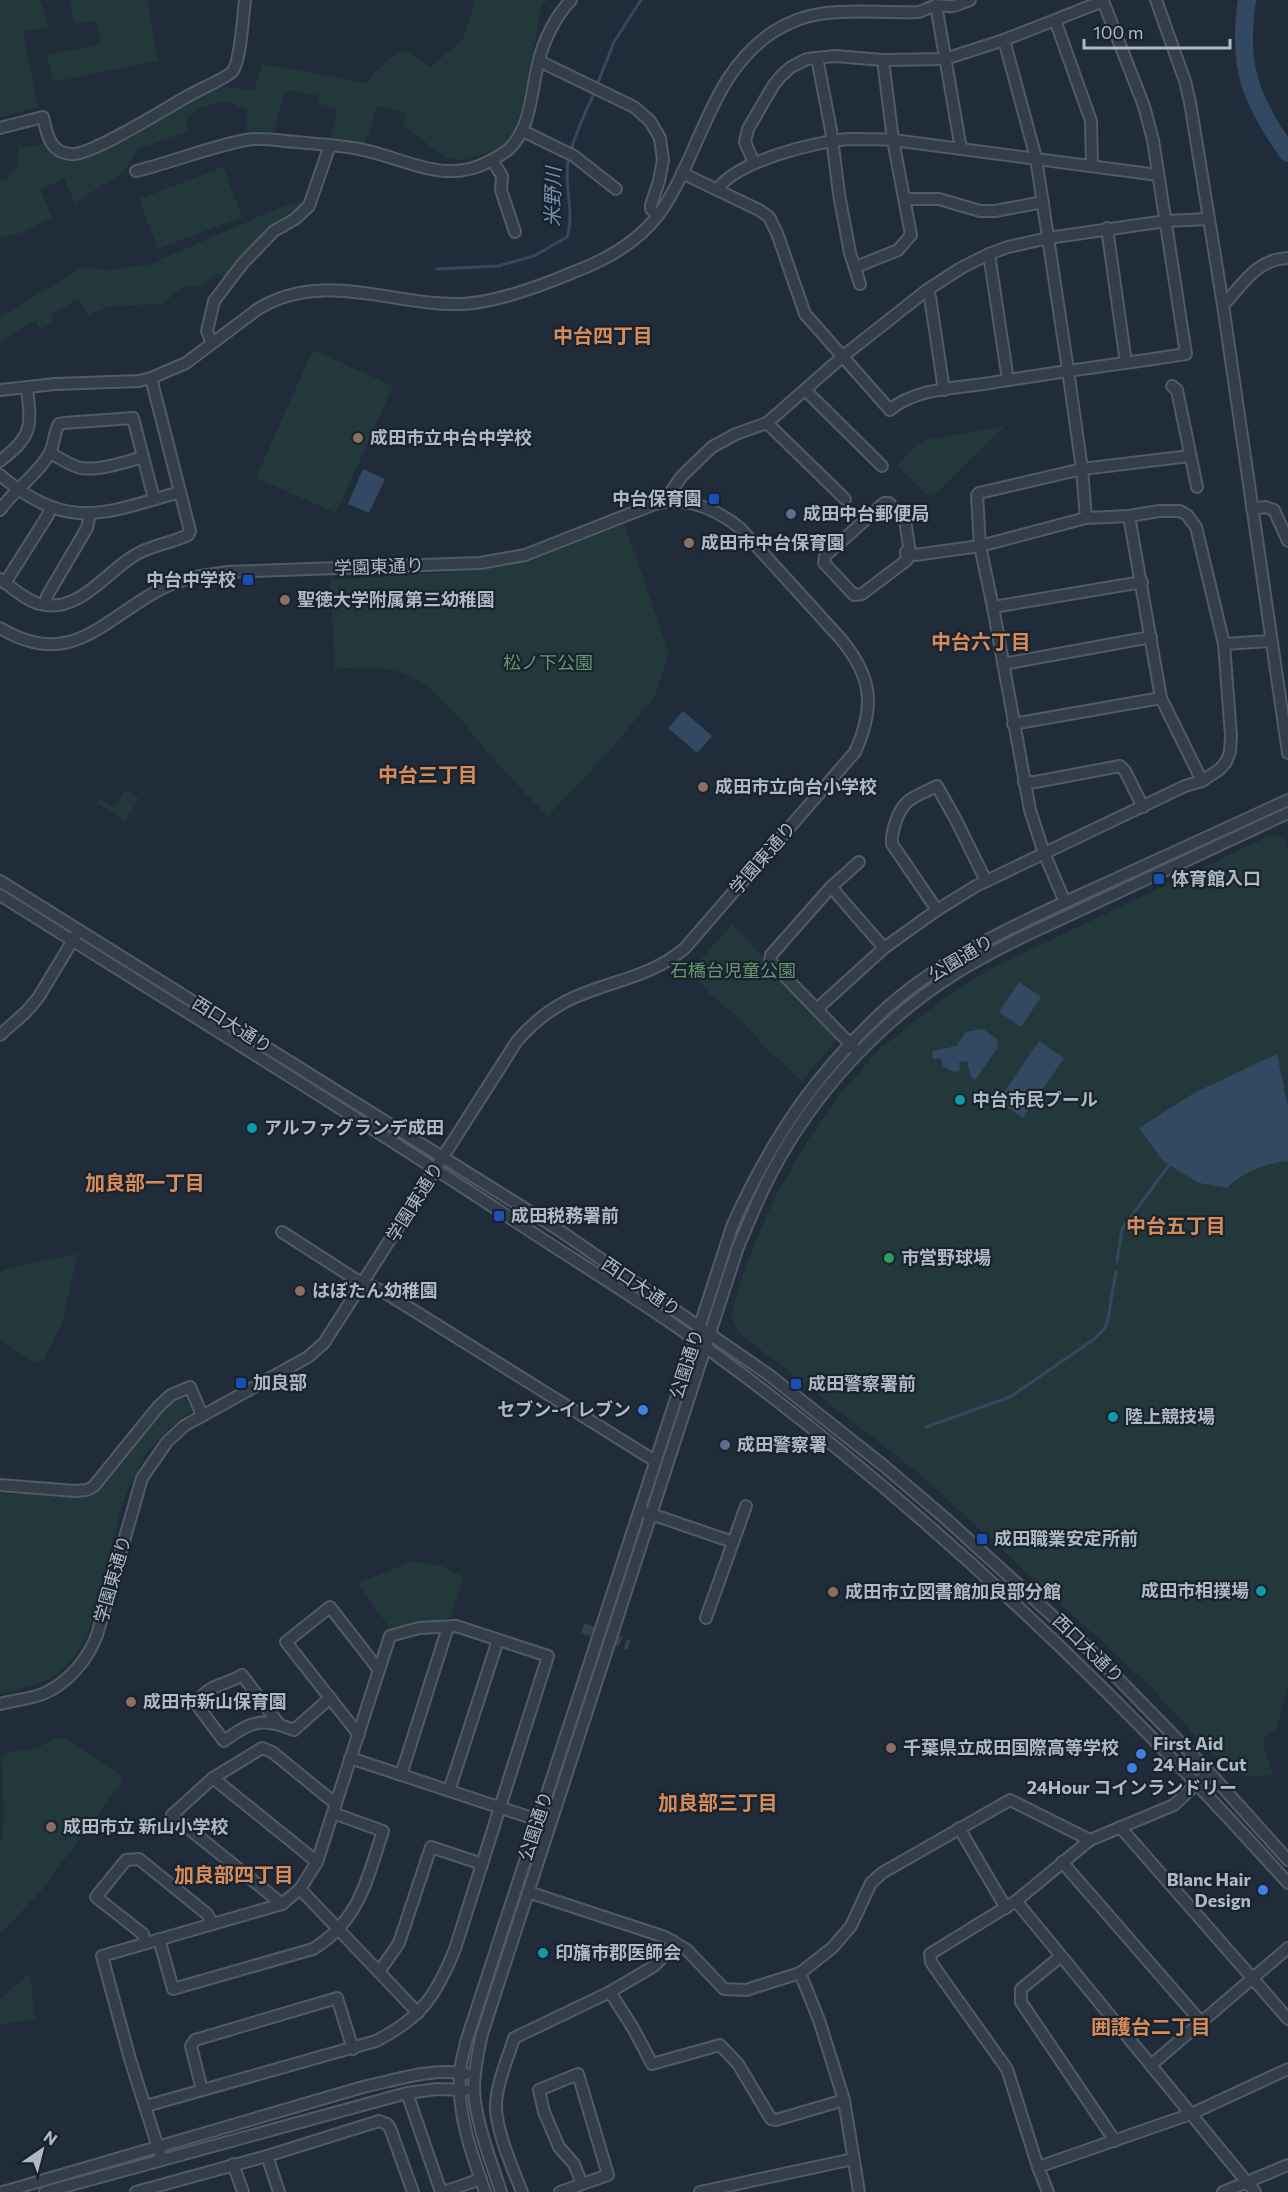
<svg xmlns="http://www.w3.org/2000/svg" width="1288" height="2192" viewBox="0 0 1288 2192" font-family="Commissioner,'Noto Sans JP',sans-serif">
<rect width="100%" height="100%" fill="#202c39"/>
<!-- green -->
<g fill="#22383a">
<path d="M 0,0 L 40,0 L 49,27 L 23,32 L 38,107 L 0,117 Z"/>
<path d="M 69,0 L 147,0 L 158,61 L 54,82 L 47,55 L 101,44 L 96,21 L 74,24 Z"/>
<path d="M 475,0 L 548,0 L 542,5 L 518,125 L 510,139 L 494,151 L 466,160 L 447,159 L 403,125 L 407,114 L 377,106 L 365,145 L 331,138 L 337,109 L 318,103 L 320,96 L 286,90 L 273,132 L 247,131 L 247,110 L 227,101 L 202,107 L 186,118 L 187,131 L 137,150 L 126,170 L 75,203 L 64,179 L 40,189 L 52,217 L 20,233 L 0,238 L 0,180 L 5,180 L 17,167 L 18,148 L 43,144 L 64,158 L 85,158 L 216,86 L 254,90 L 262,64 L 368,83 C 377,67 389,58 406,50 L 430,67 L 463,40 Z"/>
<path d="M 223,167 L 242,217 L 158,249 L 139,199 Z"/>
<path d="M 307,201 L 265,230 L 223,278 L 218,273 L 200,286 L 183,286 L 163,304 L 109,306 L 88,315 L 78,299 L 50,315 L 53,323 L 40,330 L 35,321 L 0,341 L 0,317 L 83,267 L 107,270 L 148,265 L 288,204 Z"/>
<path d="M 313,350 L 393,386 L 336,513 L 256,478 Z"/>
<path d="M 1005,426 L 934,495 L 928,496 L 897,465 L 917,444 L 926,440 Z"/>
<path d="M 624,523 L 669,653 L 654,697 L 613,747 L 548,816 C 528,796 509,777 491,756 C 463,724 438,683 395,671 C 376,665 355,668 335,669 L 330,580 L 469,571 L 529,561 Z"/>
<path d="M 125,790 L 139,799 L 125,821 L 97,803 L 100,799 L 114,807 Z"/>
<path d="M 1277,835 L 1285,840 L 1288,848 L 1288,1685 L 1276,1730 L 1265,1735 L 1264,1747 L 1273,1775 L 1250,1777 L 1237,1774 L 1208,1750 L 1151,1687 L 923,1477 L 738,1332 L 731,1313 L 746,1265 L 773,1201 L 806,1143 L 838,1096 L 880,1049 L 948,995 L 994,967 L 1269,836 Z"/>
<path d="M 732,924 L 839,1037 L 802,1081 L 768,1050 L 738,1017 L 710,994 L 691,971 Z"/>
<path d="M 78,1253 L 62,1323 L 43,1361 L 33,1362 L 0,1339 L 0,1276 L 3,1270 Z"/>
<path d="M 183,1395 L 192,1411 C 124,1454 119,1520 101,1592 C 94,1619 83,1654 60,1672 C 42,1685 21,1689 0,1694 L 0,1493 L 91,1497 L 98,1491 L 160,1410 L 170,1399 Z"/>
<path d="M 413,1561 L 442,1566 L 463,1577 L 451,1618 L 391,1630 L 358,1583 Z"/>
<path d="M 59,1738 L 67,1739 L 117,1772 L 121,1778 L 121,1783 L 41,1891 L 0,1934 L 0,1843 C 7,1830 1,1777 2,1757 C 10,1748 24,1752 36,1748 C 45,1745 49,1739 59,1738 Z"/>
<path d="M 30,1973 L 35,2020 L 0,2024 L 0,1999 Z"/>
</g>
<!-- water -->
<g fill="#334861">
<path d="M 363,469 L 385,479 L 369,513 L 348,504 Z"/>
<path d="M 683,711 L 712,736 L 697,753 L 668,728 Z"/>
<path d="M 1019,982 L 1041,997 L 1021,1027 L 999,1012 Z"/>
<path d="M 983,1029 L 997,1039 L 998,1047 L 975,1080 L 971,1077 L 967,1061 L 959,1062 L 960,1071 L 953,1072 L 943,1066 L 941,1058 L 933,1059 L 932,1051 L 956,1046 L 966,1032 Z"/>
<path d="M 1039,1041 L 1064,1058 L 1023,1118 L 998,1101 Z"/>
<path d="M 1277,1054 L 1288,1107 L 1288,1161 C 1267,1163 1241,1173 1227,1188 L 1199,1183 L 1164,1162 L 1139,1128 L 1194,1093 Z"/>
</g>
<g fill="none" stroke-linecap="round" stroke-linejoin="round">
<!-- stream -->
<g stroke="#334861" stroke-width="3">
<path d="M 597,85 L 614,42 L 641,0"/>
<path d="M 437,269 L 498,266 L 534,256 L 567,237 C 575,213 564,187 568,162 C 570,144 587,109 595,91"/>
<path d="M 1117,1262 L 1122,1229 L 1169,1165"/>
<path d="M 926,1427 L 1010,1397 L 1093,1340 L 1105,1328 L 1108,1319 L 1116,1272"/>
</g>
<!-- river -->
<path stroke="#334861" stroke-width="18" d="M 1247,0 C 1237,66 1250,99 1288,153"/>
<!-- minor-tunnel -->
<path stroke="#35414e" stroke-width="10" stroke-dasharray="10 5" stroke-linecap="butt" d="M 583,1628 L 629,1645"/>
<!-- minor casing -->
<g stroke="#515b67" stroke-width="14">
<g id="minor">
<path d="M 1156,0 L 1185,81 L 1190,102 L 1223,305 L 1288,753"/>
<path d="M 936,5 L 961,149"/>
<path d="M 1055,20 L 1091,121 L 1092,166"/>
<path d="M 1004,40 L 1036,158 L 1068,370 L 1082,469 L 1086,518"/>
<path d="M 817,58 L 831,130 L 839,194 L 850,253 L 860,284"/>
<path d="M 539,61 L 634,107 L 650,121 L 660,138 L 663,160 L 659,181 L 651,205 L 651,209 L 657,215"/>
<path d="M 0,128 L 43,117 C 47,133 49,152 70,154 C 90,157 166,108 188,96 C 196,91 228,77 232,72 C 241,62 243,14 245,0"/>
<path d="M 523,131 L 574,156 L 616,189"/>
<path d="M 492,160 L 502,176 L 501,190 L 515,232"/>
<path d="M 136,171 C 173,162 209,147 246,140 C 262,137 279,141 296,142 C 317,144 338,145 359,149 C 406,158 444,186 490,161 C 497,157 503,154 509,149 C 531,128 531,92 538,64 C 543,41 555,17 571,0"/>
<path d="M 682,173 L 759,210 L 769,217 L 777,233 L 805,314 L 890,410 C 915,388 958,388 990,383 C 1055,372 1121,364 1186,354 L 1153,140 L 1144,106 L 1103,1 L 1004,40 L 945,59 L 883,60 L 835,56 L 807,59 L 791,67 L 781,76 L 773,86 L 748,129 L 745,142 L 754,163"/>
<path d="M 717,190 C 736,161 817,141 850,139 C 865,139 879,139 893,140 L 1158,175"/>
<path d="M 906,199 L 939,199 L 980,211 L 995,211 L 1043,202"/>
<path d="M 1107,228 L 1126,363"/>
<path d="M 989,254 L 1008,380"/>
<path d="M 856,267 L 898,250 L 911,235 L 893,140 L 883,60"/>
<path d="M 927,290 L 930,297 L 944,390"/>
<path d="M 1223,305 C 1243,285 1256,259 1288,258"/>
<path d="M 212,343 L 207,331 L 214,301 L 243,263 L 274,231 L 295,219 L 309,206 L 330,145"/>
<path d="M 1172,386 L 1177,390 L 1197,487"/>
<path d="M 0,390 L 55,384 L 139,381 L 151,378 L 186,363 L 258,309 C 322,269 393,306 461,304 C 495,303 543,285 574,272 C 606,260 638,242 659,214 C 701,155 709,74 773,32 C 819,2 867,14 918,12 C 924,11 929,7 935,6 C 941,4 947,7 953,6 C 958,5 964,2 970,0"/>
<path d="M 805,390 L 882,466"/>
<path d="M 767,423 L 845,499"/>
<path d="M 50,453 C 60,458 71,466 81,468 C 98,471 126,462 143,457"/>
<path d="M 0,461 C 34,435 31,426 27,387"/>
<path d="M 0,475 C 68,532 103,514 180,492"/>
<path d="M 665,501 L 681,477 L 712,447 L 736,434 L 767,423 L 842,357 L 927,290 L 961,268 L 989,254 L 1008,247 L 1048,238 L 1166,221 L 1208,219"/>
<path d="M 884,503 L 889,503 L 905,520 L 910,553 L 906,552 L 907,560 L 862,594 L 854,595 L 824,563 L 825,556 Z"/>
<path d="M 1252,509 L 1265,507 L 1274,510 L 1288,541"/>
<path d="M 0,510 C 14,490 35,477 48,456 C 55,446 53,434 59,424 L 64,423 L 133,418 L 154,499"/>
<path d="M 1129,516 L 1161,698 L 1202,781"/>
<path d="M 0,579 C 12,587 26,601 40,604 C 77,614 104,575 132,557 C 149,545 170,544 188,535 L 190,531 L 151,378"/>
<path d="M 5,583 L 48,515 L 51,507"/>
<path d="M 46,605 L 47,596 L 87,528 L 90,514"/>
<path d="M 993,607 L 1142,582"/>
<path d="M 0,628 C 71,671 103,619 161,589 C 182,578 205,575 228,572 L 480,563 L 525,555 L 655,504 C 687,496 716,509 740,528 L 840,638 C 872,676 876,706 855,752 L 685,948 C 648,980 603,981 563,1003 C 545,1013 530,1026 517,1041 L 324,1343 L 308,1357 L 184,1426 L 167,1442 L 142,1478 L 97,1635 C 88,1659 69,1682 45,1693 C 32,1699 14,1700 0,1704"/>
<path d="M 1224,644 L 1271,641"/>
<path d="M 1003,664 L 1151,637"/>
<path d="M 1013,724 L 1161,698"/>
<path d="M 1024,782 L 1035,782 L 1120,766 L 1125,771 L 1143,807"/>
<path d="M 0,881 L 556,1228 L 769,1375 L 884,1466 L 946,1519 L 1092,1652 L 1209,1772 L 1288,1860"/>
<path d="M 831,887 L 884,948"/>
<path d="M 0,895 C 178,1007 358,1117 533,1233 C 590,1270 649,1306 704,1346 C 919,1502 1111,1686 1288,1883"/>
<path d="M 1065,902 L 1044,853 L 1030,810 L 993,607 L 980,546 L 977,495 L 979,493 L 1082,469 L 1190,456"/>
<path d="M 937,910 L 892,844 C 891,837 893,831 895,824 C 903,798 913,798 937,786 L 956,820 L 986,881"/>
<path d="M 818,1008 L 884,948 L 937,910 L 976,886 L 1185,786 L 1202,781 L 1220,769 L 1226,762 L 1230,752 L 1231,736 L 1224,644 L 1196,527 L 1187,515 L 1180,511 L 1159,511 L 1129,516 L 1086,518 L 980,546 L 915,555 L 906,552"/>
<path d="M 0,1035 L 26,1012 L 38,998 L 76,935"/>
<path d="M 854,1048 L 770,961 L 771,955 L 831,887 L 859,862"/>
<path d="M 282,1232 L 355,1279 L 384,1292 L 655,1461"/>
<path d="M 0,1485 L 75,1491 L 87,1490 L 94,1486 L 158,1407 L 171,1395 L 190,1387 L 202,1415"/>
<path d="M 645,1512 L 733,1542"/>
<path d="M 706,1618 L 746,1506"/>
<path d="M 279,1724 L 242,1675 C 225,1686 205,1684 197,1705 L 224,1741 C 251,1721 262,1717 294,1730 L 330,1698"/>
<path d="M 359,1735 L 286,1642 L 330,1607 L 379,1670"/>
<path d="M 350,1758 L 544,1822"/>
<path d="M 401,1775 L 448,1627"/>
<path d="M 213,1778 L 317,1862"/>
<path d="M 449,1791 L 498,1640"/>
<path d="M 1120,1827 L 1288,2019"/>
<path d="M 959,1828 L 1006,1908"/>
<path d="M 1062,1862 L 1202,2023"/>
<path d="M 300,1889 L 418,2013"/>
<path d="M 528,1892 L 665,1937 L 687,1950 L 724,1989 L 746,1990 L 800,1973 L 832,1948 L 851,1926 L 871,1883 L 882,1873 L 1010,1800 L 1090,1840"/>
<path d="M 1016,1901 L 1255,2192"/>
<path d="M 282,1904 L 172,1815 L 213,1778 L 262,1748 L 272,1752 L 336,1804"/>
<path d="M 159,1939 L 173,1989 L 313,1949 C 360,1920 367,1879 383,1831 L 333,1813"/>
<path d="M 146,1943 L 143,1934 L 96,1897 L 126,1860 L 139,1859 L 207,1914 L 213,1924"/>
<path d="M 1060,1957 L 1021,1989 L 1021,2002 L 1115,2141"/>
<path d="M 379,1972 L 399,1943 L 431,1847 L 482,1864"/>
<path d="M 800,1973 L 819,2020 L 844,2100 L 859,2192"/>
<path d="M 610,1992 L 633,2028 L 652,2064 L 720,2045 L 738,2064 L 771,2119 L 776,2120 L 844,2100"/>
<path d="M 1151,2065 L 1288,1948"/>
<path d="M 202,2090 L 191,2046 L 195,2040 L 337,1998 L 353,2049"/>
<path d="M 407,2093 L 441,2192"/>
<path d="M 146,2106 L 376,2041 C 421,2018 436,1996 455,1949 L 548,1656 L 456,1626 L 419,1628 L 390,1636 L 317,1862 L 300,1889 L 282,1904 L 102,1956 L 130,2059 L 162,2160"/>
<path d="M 267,2156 L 279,2192"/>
<path d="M 233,2164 L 243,2192"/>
<path d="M 1038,2167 L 1191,2114 L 1288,2069"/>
<path d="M 3,2192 L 363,2087 C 396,2080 433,2067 466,2074"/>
<path d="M 45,2192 L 407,2093 L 437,2089 L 465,2090"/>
<path d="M 136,2192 L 267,2156 L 379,2121 L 387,2124 L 390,2128 L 413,2192"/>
<path d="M 443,2192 L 481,2179"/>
<path d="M 485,2192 C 472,2155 457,2114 460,2074 C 460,2064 464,2053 466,2042 L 733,1224 C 774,1135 817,1071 890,1005 C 948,954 1028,919 1098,887 C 1162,858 1225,829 1288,800"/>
<path d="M 501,2192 C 491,2161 475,2121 474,2089 C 474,2071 478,2052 482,2034 L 738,1247 C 749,1222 759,1196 772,1172 C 814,1092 880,1021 956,973 C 977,960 999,949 1020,938 L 1288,813"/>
<path d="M 522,2192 C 513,2170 496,2130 496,2106 C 496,2085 508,2058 514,2038 L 610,1992 L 654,1966 L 665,1955 L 673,1941"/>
<path d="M 560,2192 L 608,2175 L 578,2074 L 539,2090 L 544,2112 L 559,2147 L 574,2164 L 582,2184"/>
<path d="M 700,2192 L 853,2159"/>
<path d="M 1048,2192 L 1038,2167 L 1007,2069 L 942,1978 L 931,1962 L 930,1954 L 1016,1901 L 1090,1840 L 1174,1805 L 1209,1772"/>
<path d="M 1223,2192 L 1288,2165"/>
</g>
</g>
<!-- minor -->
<use href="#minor" stroke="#343e4a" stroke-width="10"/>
</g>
<!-- markers -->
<g fill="#8d6e63" stroke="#19232e" stroke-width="2">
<circle cx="358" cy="438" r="6"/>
<circle cx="689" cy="543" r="6"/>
<circle cx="285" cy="600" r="6"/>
<circle cx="703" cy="787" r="6"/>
<circle cx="300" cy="1291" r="6"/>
<circle cx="833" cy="1592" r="6"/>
<circle cx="131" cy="1702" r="6"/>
<circle cx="891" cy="1748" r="6"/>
<circle cx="51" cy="1827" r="6"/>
</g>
<g fill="#1a4fb4" stroke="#19232e" stroke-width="2">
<rect x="708" y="493" width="12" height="12" rx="3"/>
<rect x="242" y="574" width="12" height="12" rx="3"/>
<rect x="1153" y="873" width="12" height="12" rx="3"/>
<rect x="493" y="1210" width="12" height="12" rx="3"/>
<rect x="235" y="1377" width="12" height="12" rx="3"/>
<rect x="790" y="1378" width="12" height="12" rx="3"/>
<rect x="976" y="1533" width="12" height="12" rx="3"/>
</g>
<g fill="#5c6f8a" stroke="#19232e" stroke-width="2">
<circle cx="791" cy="514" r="6"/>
<circle cx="725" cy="1445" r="6"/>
</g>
<g fill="#0f9aa8" stroke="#19232e" stroke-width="2">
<circle cx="960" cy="1100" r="6"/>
<circle cx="252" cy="1128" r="6"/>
<circle cx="1113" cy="1417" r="6"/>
<circle cx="1261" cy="1591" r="6"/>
<circle cx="543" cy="1953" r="6"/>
</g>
<circle fill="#2e9e5b" stroke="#19232e" stroke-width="2" cx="889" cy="1258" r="6"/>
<g fill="#3f7fe0" stroke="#19232e" stroke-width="2">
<circle cx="643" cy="1410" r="6"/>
<circle cx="1141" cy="1754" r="6"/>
<circle cx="1132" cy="1768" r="6"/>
<circle cx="1263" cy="1890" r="6"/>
</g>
<g text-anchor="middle" stroke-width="4.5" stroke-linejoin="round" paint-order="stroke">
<!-- poi labels -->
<g font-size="18" font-weight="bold" fill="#aeb8c6" stroke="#19232e" text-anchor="start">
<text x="370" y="444">成田市立中台中学校</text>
<text x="702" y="505" text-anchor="end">中台保育園</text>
<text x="803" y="520">成田中台郵便局</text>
<text x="701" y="549">成田市中台保育園</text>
<text x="236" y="586" text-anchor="end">中台中学校</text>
<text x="297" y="606">聖徳大学附属第三幼稚園</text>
<text x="715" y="793">成田市立向台小学校</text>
<text x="1171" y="885">体育館入口</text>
<text x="972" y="1106">中台市民プール</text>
<text x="264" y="1134">アルファグランデ成田</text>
<text x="511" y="1222">成田税務署前</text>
<text x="901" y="1264">市営野球場</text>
<text x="312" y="1297">はぼたん幼稚園</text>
<text x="253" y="1389">加良部</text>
<text x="808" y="1390">成田警察署前</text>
<text x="631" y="1416" text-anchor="end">セブン-イレブン</text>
<text x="1125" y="1423">陸上競技場</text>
<text x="737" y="1451">成田警察署</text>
<text x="994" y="1545">成田職業安定所前</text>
<text x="1249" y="1597" text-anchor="end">成田市相撲場</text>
<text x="845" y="1598">成田市立図書館加良部分館</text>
<text x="143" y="1708">成田市新山保育園</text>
<text x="1153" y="1750">First Aid<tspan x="1153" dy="21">24 Hair Cut</tspan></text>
<text x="903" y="1754">千葉県立成田国際高等学校</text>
<text x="1132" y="1794" text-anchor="middle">24Hour コインランドリー</text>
<text x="63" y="1833">成田市立 新山小学校</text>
<text x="1251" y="1886" text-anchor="end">Blanc Hair<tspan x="1251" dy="21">Design</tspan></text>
<text x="555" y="1959">印旛市郡医師会</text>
</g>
<!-- street labels -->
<g font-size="18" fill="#aeb8c6" stroke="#19232e">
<text transform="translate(379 567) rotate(-2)" y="6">学園東通り</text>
<text transform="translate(763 858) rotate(-49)" y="6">学園東通り</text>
<text transform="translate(961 958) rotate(-31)" y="6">公園通り</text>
<text transform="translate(232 1025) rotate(32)" y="6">西口大通り</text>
<text transform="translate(415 1202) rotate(-58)" y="6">学園東通り</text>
<text transform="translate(641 1287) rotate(34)" y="6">西口大通り</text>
<text transform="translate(687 1364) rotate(-72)" y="6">公園通り</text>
<text transform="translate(113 1579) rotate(-74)" y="6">学園東通り</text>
<text transform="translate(1088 1649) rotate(44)" y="6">西口大通り</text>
<text transform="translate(536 1826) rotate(-72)" y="6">公園通り</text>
</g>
<!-- park labels -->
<g font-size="18" fill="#65976f" stroke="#19232e">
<text x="548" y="669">松ノ下公園</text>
<text x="733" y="977">石橋台児童公園</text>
</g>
<!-- water labels -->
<g font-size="20" font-style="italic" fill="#7590af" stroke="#19232e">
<text transform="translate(553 197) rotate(-89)" y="7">米野川</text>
</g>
<!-- neighbourhood labels -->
<g font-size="20" font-weight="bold" fill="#d68b59" stroke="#19232e">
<text x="603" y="343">中台四丁目</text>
<text x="981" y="649">中台六丁目</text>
<text x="428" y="782">中台三丁目</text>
<text x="145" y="1190">加良部一丁目</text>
<text x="1176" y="1233">中台五丁目</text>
<text x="718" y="1810">加良部三丁目</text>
<text x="234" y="1882">加良部四丁目</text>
<text x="1151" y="2034">囲護台二丁目</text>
</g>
</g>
<!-- north arrow -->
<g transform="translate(42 2150) rotate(35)" stroke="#19232e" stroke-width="4.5" paint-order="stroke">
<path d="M0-4.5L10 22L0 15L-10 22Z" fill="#aeb8c6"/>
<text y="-9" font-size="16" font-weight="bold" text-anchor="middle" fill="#aeb8c6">N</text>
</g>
<!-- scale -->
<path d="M1084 39v9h146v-9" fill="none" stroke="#aeb8c6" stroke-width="3"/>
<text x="1093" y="39" font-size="18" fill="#aeb8c6" stroke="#19232e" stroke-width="4.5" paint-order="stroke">100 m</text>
</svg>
